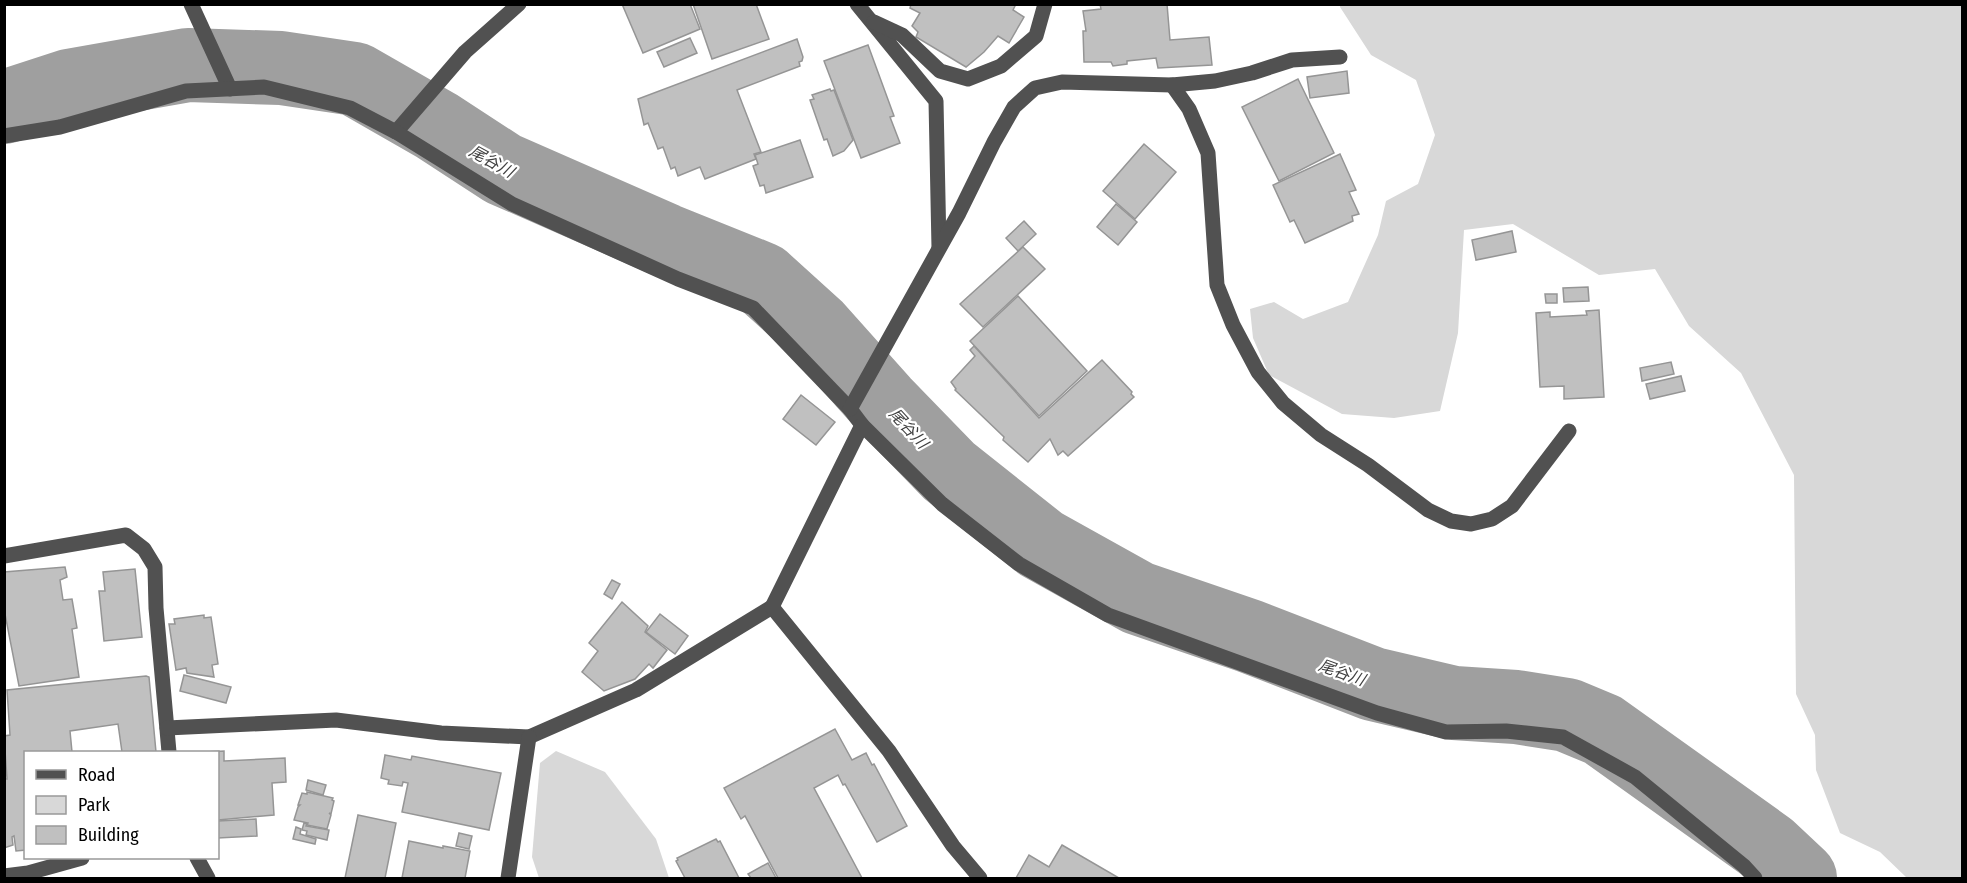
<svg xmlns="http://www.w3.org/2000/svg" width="1967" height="883" viewBox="0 0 1967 883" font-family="'Fira Sans Condensed','Noto Sans JP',sans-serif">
<rect width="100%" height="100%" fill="#fff"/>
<!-- green -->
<g fill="#d8d8d8">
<path d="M 1340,5 L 1962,5 L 1962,878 L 1907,878 L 1880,852 L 1840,833 L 1816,770 L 1815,735 L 1796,694 L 1794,475 L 1741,373 L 1689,326 L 1655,269 L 1599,275 L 1513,224 L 1464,230 L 1458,333 L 1440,411 L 1394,418 L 1342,414 L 1269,375 L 1253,338 L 1250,309 L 1274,302 L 1303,319 L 1348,302 L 1378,235 L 1386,201 L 1418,184 L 1435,135 L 1416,80 L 1371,55 L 1340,7 Z"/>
<path d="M 556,751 L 605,772 L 656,839 L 669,878 L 539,878 L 532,857 L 540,763 Z"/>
</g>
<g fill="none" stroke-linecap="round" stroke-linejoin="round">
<!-- river -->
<path stroke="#9f9f9f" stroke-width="74" d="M 4,107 L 69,86 L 188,65 L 281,68 L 355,79 L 437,126 L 503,169 L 665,240 L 762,279 L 816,328 L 883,403 L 949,471 L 1041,544 L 1138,598 L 1249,636 L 1373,684 L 1454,703 L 1516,707 L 1567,715 L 1603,730 L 1768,848 L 1800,878"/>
</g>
<!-- building -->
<g fill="#c0c0c0" stroke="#959595" stroke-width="1.5">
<path d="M 622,4 L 690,4 L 700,29 L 643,53 Z"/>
<path d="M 693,4 L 756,4 L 769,39 L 712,59 Z"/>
<path d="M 911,4 L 1016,4 L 1013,10 L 1024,17 L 1009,43 L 998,36 L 984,52 L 966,67 L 916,37 L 918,32 L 912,26 L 920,13 L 910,8 Z"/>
<path d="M 1100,4 L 1167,4 L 1170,40 L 1209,37 L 1212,65 L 1158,68 L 1156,58 L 1127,61 L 1127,64 L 1113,66 L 1111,62 L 1084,62 L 1083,31 L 1086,31 L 1083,11 L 1101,9 Z"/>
<path d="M 690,38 L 697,53 L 664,67 L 657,52 Z"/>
<path d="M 797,39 L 803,57 L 802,61 L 799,62 L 800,66 L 737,90 L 761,152 L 754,154 L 756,159 L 705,179 L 700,167 L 678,176 L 675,167 L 671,169 L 663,147 L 658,149 L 648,123 L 644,125 L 638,99 Z"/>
<path d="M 868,45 L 894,116 L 890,117 L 900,143 L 861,158 L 824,61 Z"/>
<path d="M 1347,71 L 1349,93 L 1310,98 L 1307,77 Z"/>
<path d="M 1298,79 L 1334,153 L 1279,181 L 1242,107 Z"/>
<path d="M 830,89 L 831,91 L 834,90 L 853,140 L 844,151 L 833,156 L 827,139 L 824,140 L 810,100 L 814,99 L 812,95 Z"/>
<path d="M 800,140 L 813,177 L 766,193 L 764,185 L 760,186 L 753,166 L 758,164 L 755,155 Z"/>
<path d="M 1144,144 L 1176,172 L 1135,219 L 1103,191 Z"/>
<path d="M 1340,154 L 1356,190 L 1349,192 L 1359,214 L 1352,216 L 1353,221 L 1305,243 L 1294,220 L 1290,222 L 1273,185 Z"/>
<path d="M 1116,204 L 1137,222 L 1118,245 L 1097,227 Z"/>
<path d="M 1024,221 L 1036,234 L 1018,251 L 1006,238 Z"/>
<path d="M 1512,231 L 1516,252 L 1476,260 L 1472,240 Z"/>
<path d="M 1023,247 L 1045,269 L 983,327 L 960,304 Z"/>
<path d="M 1588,287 L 1589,301 L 1564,302 L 1563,288 Z"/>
<path d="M 1545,294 L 1557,294 L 1557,303 L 1546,303 Z"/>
<path d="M 1018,296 L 1087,371 L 1039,416 L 970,341 Z"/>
<path d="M 1599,310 L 1604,397 L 1564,399 L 1564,386 L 1540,387 L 1536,313 L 1550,312 L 1550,317 L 1587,315 L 1586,311 Z"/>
<path d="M 974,346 L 1039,418 L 1102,360 L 1132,392 L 1131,394 L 1134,397 L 1068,456 L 1063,451 L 1058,455 L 1050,439 L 1028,462 L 1003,440 L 1004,437 L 955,390 L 956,389 L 951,382 L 975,356 L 970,350 Z"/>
<path d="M 1671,362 L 1674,374 L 1642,381 L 1640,368 Z"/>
<path d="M 1681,376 L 1685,391 L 1650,399 L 1646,384 Z"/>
<path d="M 801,395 L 835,422 L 816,445 L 783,419 Z"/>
<path d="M 65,567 L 67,577 L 60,580 L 63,600 L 72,599 L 77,628 L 72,629 L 79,677 L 19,686 L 4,609 L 4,572 Z"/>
<path d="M 135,569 L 142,637 L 104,641 L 99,591 L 105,591 L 103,572 Z"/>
<path d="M 612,580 L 620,584 L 612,599 L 604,594 Z"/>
<path d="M 622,602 L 648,626 L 645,632 L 667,650 L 653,668 L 649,664 L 635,679 L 604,691 L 582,672 L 598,651 L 589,643 Z"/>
<path d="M 660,614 L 688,636 L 675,654 L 646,632 Z"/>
<path d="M 204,615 L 204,618 L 211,617 L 218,664 L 212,665 L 214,677 L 187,673 L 186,668 L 176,670 L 169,624 L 175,624 L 174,619 Z"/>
<path d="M 184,675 L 231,687 L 226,703 L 180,691 Z"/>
<path d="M 146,676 L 149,677 L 156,752 L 122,752 L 118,724 L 70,731 L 72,752 L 26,752 L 26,850 L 16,851 L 14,836 L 12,837 L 13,845 L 4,848 L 4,779 L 7,779 L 4,736 L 10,735 L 7,690 Z"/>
<path d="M 835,729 L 852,760 L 866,753 L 872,765 L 874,764 L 907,826 L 877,842 L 845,784 L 843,785 L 838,775 L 814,788 L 862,878 L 778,878 L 745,816 L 741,819 L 724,788 Z"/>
<path d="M 224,751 L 224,761 L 285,758 L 286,782 L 272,783 L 274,815 L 218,820 L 218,752 L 204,752 Z"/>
<path d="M 385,755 L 411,760 L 412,756 L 501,773 L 489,830 L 402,812 L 408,783 L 403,782 L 402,786 L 388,784 L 389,780 L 381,778 Z"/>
<path d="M 308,780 L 326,785 L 323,795 L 306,790 Z"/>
<path d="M 307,792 L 333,798 L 332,800 L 334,801 L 331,814 L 329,813 L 331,815 L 327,829 L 307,825 L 308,823 L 294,820 L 298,807 L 300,805 L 298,805 L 302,793 L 307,794 Z"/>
<path d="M 358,815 L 396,823 L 385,878 L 345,878 Z"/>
<path d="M 256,819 L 257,836 L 218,838 L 218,821 Z"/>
<path d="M 304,823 L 307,824 L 306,826 L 329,830 L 327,840 L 306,835 L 307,831 L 302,830 Z"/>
<path d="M 296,827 L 301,829 L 300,834 L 316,839 L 315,844 L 293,839 Z"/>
<path d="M 459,833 L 472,836 L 469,849 L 456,846 Z"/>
<path d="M 716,839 L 718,842 L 720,841 L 739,878 L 685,878 L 676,861 L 678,860 L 677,858 Z"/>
<path d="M 409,841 L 443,848 L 443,846 L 470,851 L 465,878 L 402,878 Z"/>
<path d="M 1062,845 L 1119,878 L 1016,878 L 1029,855 L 1049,867 Z"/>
<path d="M 768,863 L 776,878 L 751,878 L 748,874 Z"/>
</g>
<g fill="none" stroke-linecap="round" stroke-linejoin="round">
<!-- minor -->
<g stroke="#515151" stroke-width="15">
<path d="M 191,4 L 230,89"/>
<path d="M 857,4 L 936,101 L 939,248"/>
<path d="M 874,22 L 902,35 L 940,71 L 968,79 L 1001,66 L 1036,36 L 1045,4"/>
<path d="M 1172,85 L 1189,109 L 1208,153 L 1217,285 L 1233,325 L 1258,372 L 1283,403 L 1321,435 L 1368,465 L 1428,510 L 1451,521 L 1471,524 L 1492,519 L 1512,506 L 1569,431"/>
<path d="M 396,132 L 465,52 L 519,4"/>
<path d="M 4,136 L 60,127 L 186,91 L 264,87 L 350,108 L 396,132 L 512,204 L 678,279 L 753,308 L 850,409 L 862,425"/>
<path d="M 850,409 L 959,213 L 994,142 L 1014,107 L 1035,88 L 1062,82 L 1172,85 L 1215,81 L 1252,73 L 1292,60 L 1340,57"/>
<path d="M 4,556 L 126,535 L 144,549 L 155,567 L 156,608 L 169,752"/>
<path d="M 167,728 L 336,720 L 441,733 L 529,737 L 636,690 L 772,607"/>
<path d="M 197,858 L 208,878"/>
<path d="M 4,876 L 28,873 L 82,858"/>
<path d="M 508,878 L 529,737"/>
<path d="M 980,878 L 953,846 L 889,751 L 772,607 L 862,425 L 942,504 L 1019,564 L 1108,615 L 1377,713 L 1446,732 L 1506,731 L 1563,737 L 1635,777 L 1744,866 L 1755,878"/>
</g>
</g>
<g text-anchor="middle" stroke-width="4.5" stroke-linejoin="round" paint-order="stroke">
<!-- water labels -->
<g font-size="16" font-style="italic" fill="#404040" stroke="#fff">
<text transform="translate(492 161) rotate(29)" y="6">尾谷川</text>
<text transform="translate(909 428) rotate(47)" y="6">尾谷川</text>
<text transform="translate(1342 672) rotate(20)" y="6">尾谷川</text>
</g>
</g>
<!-- border -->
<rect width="1967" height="883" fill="none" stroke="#000000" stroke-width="12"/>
<!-- legend -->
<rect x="24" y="751" width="195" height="108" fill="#ffffff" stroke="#999999" stroke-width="1.5"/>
<rect x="36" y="770" width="30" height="9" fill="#515151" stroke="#999999" stroke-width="1.5"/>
<text x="78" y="781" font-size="18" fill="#000000">Road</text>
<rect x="36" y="796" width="30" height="18" fill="#d8d8d8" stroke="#999999" stroke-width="1.5"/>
<text x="78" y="811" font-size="18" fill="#000000">Park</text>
<rect x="36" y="826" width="30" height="18" fill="#c0c0c0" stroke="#999999" stroke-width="1.5"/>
<text x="78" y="841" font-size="18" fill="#000000">Building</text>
</svg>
